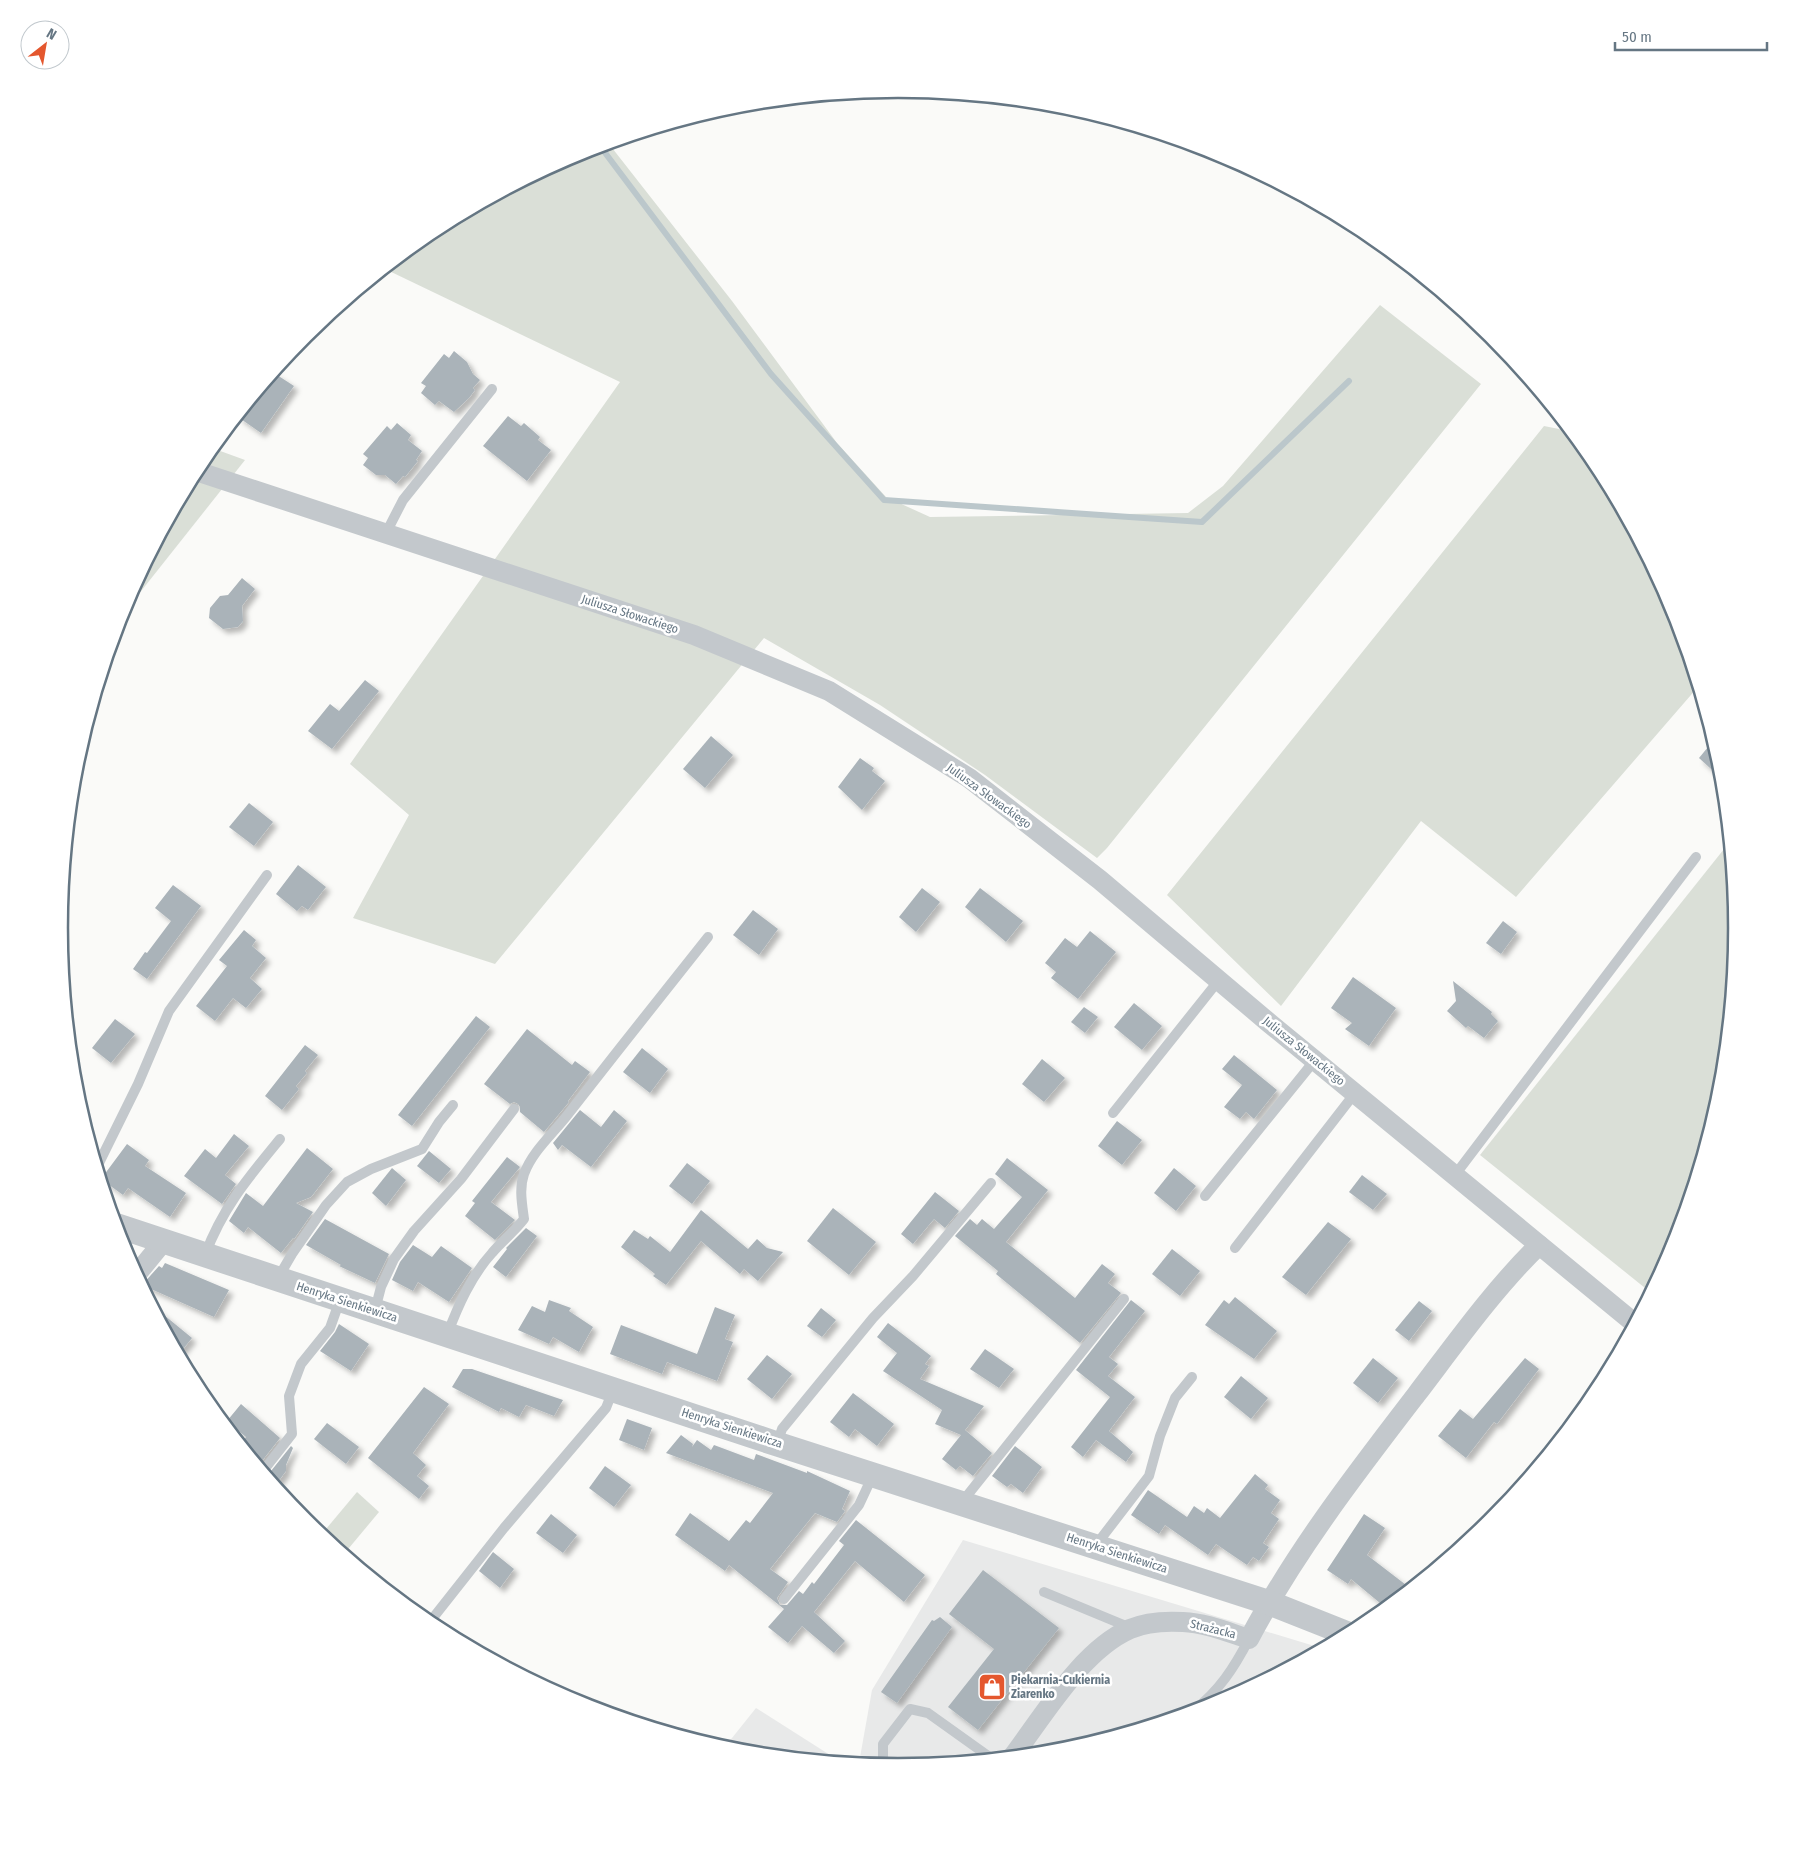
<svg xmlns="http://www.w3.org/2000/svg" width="1795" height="1857" viewBox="0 0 1795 1857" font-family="'Fira Sans Condensed',sans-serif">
<defs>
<filter id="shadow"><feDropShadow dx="4.5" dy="4.5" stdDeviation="2.5" flood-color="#0004"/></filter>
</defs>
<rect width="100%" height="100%" fill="#fafaf8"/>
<!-- built -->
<g fill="#e8e9e9">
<path d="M 963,1540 L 1321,1648 L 1218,1704 L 1061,1751 L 897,1767 L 859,1763 L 872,1690 Z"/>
<path d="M 756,1708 L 841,1762 L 734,1751 L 724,1748 Z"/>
</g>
<!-- green -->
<g fill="#dadfd7">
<path d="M 609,144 L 732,301 L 837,443 L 886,497 L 930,517 L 1188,513 L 1223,486 L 1380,305 L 1481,384 L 1107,848 L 1097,858 L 985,775 L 880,705 L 764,638 L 495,964 L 353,918 L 409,815 L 350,764 L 620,382 L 385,269 L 432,231 L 577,153 Z"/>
<path d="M 1544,426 L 1569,431 L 1595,463 L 1673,608 L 1697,688 L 1516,897 L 1421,821 L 1281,1006 L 1167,895 Z"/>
<path d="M 212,448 L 245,460 L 119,619 L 123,607 L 200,462 Z"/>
<path d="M 1728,844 L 1736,929 L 1720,1092 L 1672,1250 L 1650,1292 L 1480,1155 Z"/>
<path d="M 357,1492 L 379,1512 L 344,1554 L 321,1535 Z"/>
</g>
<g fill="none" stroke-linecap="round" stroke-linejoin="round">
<!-- stream -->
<path stroke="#bbc7cb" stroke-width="6" d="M 600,146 L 771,374 L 884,500 L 1202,522 L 1349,381"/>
</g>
<!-- building -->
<g fill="#aab3b9" filter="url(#shadow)">
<path d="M 454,351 L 467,362 L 473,374 L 480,380 L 473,388 L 475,390 L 469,398 L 454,412 L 439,401 L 435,405 L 421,393 L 426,386 L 421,383 L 444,354 L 449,358 Z"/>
<path d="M 274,373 L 294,386 L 261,433 L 238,417 Z"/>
<path d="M 508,416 L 521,426 L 524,423 L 540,437 L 538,440 L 551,450 L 527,481 L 483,446 Z"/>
<path d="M 397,423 L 411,435 L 408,440 L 422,451 L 416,460 L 418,461 L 405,477 L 403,476 L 396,484 L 385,475 L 376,475 L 363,465 L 368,458 L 363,454 L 387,426 L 391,430 Z"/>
<path d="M 242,578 L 255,589 L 242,606 L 243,621 L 238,627 L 223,629 L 209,618 L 210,608 L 220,596 L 228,595 Z"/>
<path d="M 365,680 L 379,691 L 332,749 L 308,731 L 330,704 L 339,711 Z"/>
<path d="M 711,736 L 733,755 L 705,788 L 683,769 Z"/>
<path d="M 1713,741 L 1720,765 L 1721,778 L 1699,758 Z"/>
<path d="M 860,758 L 874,768 L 872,771 L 885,781 L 862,810 L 838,787 Z"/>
<path d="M 249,803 L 273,822 L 254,846 L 229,827 Z"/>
<path d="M 298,865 L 326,887 L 308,910 L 302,906 L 297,911 L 276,894 Z"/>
<path d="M 173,885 L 201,906 L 147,979 L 133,969 L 145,952 L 147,953 L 171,921 L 155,908 Z"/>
<path d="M 922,888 L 940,902 L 916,932 L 899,917 Z"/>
<path d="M 980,888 L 1023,921 L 1006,942 L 965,907 Z"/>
<path d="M 753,910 L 778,929 L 759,955 L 733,935 Z"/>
<path d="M 1503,921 L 1517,932 L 1501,954 L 1486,943 Z"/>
<path d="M 244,930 L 256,940 L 252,946 L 266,958 L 250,978 L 262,989 L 246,1008 L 233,998 L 215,1021 L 196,1006 L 227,966 L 219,960 Z"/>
<path d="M 1090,931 L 1116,952 L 1078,999 L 1051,978 L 1056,972 L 1045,963 L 1065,938 L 1077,947 Z"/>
<path d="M 1353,977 L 1396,1008 L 1369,1046 L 1345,1029 L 1352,1023 L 1331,1008 Z"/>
<path d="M 1453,981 L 1492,1012 L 1491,1014 L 1498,1021 L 1484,1038 L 1468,1026 L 1466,1028 L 1447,1011 L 1456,1001 Z"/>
<path d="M 1134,1003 L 1162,1026 L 1142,1050 L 1114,1027 Z"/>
<path d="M 1084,1007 L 1098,1017 L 1085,1033 L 1071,1022 Z"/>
<path d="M 476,1016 L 490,1027 L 412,1126 L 398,1115 Z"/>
<path d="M 115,1019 L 135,1034 L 111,1063 L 92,1048 Z"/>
<path d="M 527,1029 L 572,1065 L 575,1061 L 590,1072 L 568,1101 L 569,1102 L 544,1132 L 520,1112 L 520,1107 L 518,1104 L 514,1102 L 510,1104 L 484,1084 Z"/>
<path d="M 305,1045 L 318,1055 L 305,1071 L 307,1073 L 296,1086 L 299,1089 L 282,1110 L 265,1096 Z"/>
<path d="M 642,1048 L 668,1069 L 650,1093 L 623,1072 Z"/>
<path d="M 1234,1055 L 1277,1090 L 1254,1119 L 1246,1112 L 1240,1119 L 1224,1107 L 1242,1085 L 1222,1069 Z"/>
<path d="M 1042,1059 L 1065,1078 L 1044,1102 L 1022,1084 Z"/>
<path d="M 580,1110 L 601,1127 L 614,1110 L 627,1121 L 591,1167 L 562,1145 L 558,1150 L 553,1143 Z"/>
<path d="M 1117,1121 L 1142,1140 L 1122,1165 L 1098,1146 Z"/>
<path d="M 234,1134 L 249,1146 L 225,1175 L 236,1184 L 222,1204 L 184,1176 L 205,1149 L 216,1158 Z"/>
<path d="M 127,1144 L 149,1160 L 145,1166 L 186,1193 L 170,1217 L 128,1188 L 123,1195 L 101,1179 Z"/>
<path d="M 307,1148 L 333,1169 L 311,1197 L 296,1203 L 313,1212 L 294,1239 L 293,1238 L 281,1253 L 248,1227 L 244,1233 L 229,1221 L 246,1193 L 263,1206 Z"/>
<path d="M 429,1151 L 451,1169 L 439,1183 L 417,1166 Z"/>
<path d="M 507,1157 L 520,1167 L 491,1202 L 515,1220 L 495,1240 L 465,1216 L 475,1203 L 472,1201 Z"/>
<path d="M 1007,1158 L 1048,1190 L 1006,1242 L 1075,1298 L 1102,1264 L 1115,1274 L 1108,1283 L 1121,1293 L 1080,1343 L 996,1274 L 998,1271 L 955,1236 L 970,1219 L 977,1225 L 982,1219 L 994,1229 L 1022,1197 L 995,1174 Z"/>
<path d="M 687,1163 L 710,1181 L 692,1204 L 669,1186 Z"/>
<path d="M 392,1168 L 406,1180 L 386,1206 L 372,1193 Z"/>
<path d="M 1174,1168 L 1196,1186 L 1176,1211 L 1154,1193 Z"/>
<path d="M 1362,1175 L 1387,1194 L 1373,1210 L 1349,1192 Z"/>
<path d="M 935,1192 L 959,1211 L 945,1228 L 934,1219 L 913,1244 L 901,1234 Z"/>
<path d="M 833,1208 L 876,1242 L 849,1275 L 807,1241 Z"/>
<path d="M 701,1210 L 748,1249 L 757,1239 L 767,1248 L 783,1252 L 758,1281 L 744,1269 L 740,1274 L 701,1241 L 666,1285 L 653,1276 L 655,1274 L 621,1247 L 634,1230 L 648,1239 L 650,1236 L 670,1252 Z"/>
<path d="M 325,1219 L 389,1254 L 375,1283 L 339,1266 L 341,1265 L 306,1245 Z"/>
<path d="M 1328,1222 L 1351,1239 L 1306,1295 L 1282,1277 Z"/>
<path d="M 526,1228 L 537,1236 L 506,1277 L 493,1267 L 507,1249 L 506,1248 Z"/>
<path d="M 413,1245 L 432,1257 L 441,1246 L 472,1268 L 449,1302 L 418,1282 L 413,1291 L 392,1280 L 400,1262 Z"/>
<path d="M 1172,1249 L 1200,1271 L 1180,1296 L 1152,1274 Z"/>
<path d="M 165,1263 L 229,1290 L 214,1317 L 142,1285 L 159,1266 L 162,1268 Z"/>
<path d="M 1235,1297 L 1277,1331 L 1254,1359 L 1205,1325 L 1224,1300 L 1229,1304 Z"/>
<path d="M 549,1300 L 571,1308 L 569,1311 L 593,1327 L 579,1352 L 553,1337 L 549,1344 L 518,1330 L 532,1306 L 545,1312 Z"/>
<path d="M 1131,1300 L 1145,1311 L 1109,1357 L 1118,1364 L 1108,1376 L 1135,1397 L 1109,1431 L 1133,1452 L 1126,1462 L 1096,1440 L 1083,1457 L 1071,1447 L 1110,1397 L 1076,1370 Z"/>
<path d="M 1419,1301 L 1432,1311 L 1409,1341 L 1395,1330 Z"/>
<path d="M 153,1306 L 192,1338 L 179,1354 Z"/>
<path d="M 715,1307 L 735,1315 L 725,1339 L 733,1342 L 717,1381 L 667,1362 L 662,1374 L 610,1354 L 621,1325 L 697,1354 Z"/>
<path d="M 821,1308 L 836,1320 L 822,1337 L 807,1326 Z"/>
<path d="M 888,1323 L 931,1356 L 925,1364 L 929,1366 L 920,1379 L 984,1406 L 965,1430 L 992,1453 L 973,1476 L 960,1466 L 956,1470 L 942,1459 L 961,1435 L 935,1424 L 942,1410 L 883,1371 L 897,1353 L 877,1337 Z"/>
<path d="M 339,1324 L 369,1344 L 351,1371 L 320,1351 L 335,1332 Z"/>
<path d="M 985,1349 L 1014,1369 L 999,1388 L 970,1369 Z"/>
<path d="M 767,1355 L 792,1374 L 772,1399 L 747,1379 Z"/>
<path d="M 1373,1358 L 1398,1378 L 1378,1403 L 1353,1383 Z"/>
<path d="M 1525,1358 L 1539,1369 L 1497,1424 L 1494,1422 L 1466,1458 L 1438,1436 L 1460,1409 L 1473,1419 Z"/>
<path d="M 463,1369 L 472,1369 L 563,1400 L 554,1416 L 526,1405 L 519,1417 L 501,1408 L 499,1412 L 452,1387 Z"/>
<path d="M 1241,1376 L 1268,1398 L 1251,1419 L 1224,1397 Z"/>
<path d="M 424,1387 L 449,1404 L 413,1453 L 426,1465 L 417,1476 L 429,1486 L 419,1499 L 368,1458 Z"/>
<path d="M 853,1393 L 894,1424 L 877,1446 L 855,1429 L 849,1437 L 830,1422 Z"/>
<path d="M 241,1404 L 280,1438 L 258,1466 L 241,1444 L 246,1437 L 227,1421 Z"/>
<path d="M 627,1419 L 652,1428 L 644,1450 L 619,1440 Z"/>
<path d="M 327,1423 L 359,1447 L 346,1464 L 314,1439 Z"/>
<path d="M 681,1435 L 693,1444 L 692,1447 L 697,1440 L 711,1450 L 714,1445 L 754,1460 L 756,1454 L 807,1473 L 807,1471 L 850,1491 L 842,1509 L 845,1511 L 837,1522 L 815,1513 L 770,1569 L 788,1582 L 777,1598 L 780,1605 L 787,1605 L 799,1591 L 803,1594 L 812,1582 L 814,1584 L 844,1545 L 839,1541 L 856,1520 L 925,1575 L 904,1602 L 855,1561 L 814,1612 L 845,1641 L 834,1653 L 802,1626 L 788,1643 L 768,1627 L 784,1609 L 729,1565 L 725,1571 L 675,1535 L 690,1513 L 729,1541 L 746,1520 L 750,1523 L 773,1493 L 666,1453 Z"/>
<path d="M 291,1446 L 293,1448 L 286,1465 L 286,1471 L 275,1486 L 267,1476 Z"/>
<path d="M 1015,1446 L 1042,1467 L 1023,1493 L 1011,1484 L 1007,1487 L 992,1476 Z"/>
<path d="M 605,1466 L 631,1485 L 614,1507 L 589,1488 Z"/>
<path d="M 1255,1474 L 1268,1485 L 1265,1489 L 1280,1500 L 1271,1513 L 1279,1519 L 1263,1543 L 1269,1547 L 1259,1561 L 1253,1557 L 1247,1565 L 1216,1544 L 1208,1555 L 1165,1525 L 1159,1534 L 1131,1515 L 1148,1490 L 1187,1517 L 1194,1506 L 1204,1513 L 1207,1508 L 1220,1518 Z"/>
<path d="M 551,1514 L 577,1535 L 563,1553 L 536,1533 Z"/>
<path d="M 1364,1514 L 1385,1528 L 1367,1555 L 1410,1588 L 1386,1608 L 1351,1579 L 1348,1584 L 1327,1570 Z"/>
<path d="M 493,1552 L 514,1569 L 500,1588 L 479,1571 Z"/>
<path d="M 983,1570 L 1059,1628 L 978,1730 L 948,1707 L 994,1649 L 949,1614 Z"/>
<path d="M 940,1617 L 952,1627 L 897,1703 L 881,1692 L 932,1620 L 934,1621 Z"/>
</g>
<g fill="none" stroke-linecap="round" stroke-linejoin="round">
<!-- service -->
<g stroke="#c3c8cc" stroke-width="10">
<path d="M 386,533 L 403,500 L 492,389"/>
<path d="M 1113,1113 L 1219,980"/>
<path d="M 97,1167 L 138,1084 L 169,1011 L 267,875"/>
<path d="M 1455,1175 L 1696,857"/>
<path d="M 1205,1196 L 1315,1060"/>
<path d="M 1235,1248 L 1355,1093"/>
<path d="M 205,1255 C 223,1207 248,1178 280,1139"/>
<path d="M 278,1278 L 292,1254 L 326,1205 L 347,1182 L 371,1169 L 422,1149 L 439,1122 L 453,1105"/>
<path d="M 375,1310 L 381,1287 L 394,1259 L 414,1231 L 461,1179 L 514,1109"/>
<path d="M 447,1335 C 458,1306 471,1276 492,1253 C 502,1241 514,1232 524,1219 C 522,1204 519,1188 524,1174 C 533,1150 554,1133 569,1113 C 615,1054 661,996 708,937"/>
<path d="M 777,1444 L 782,1429 L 873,1318 L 913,1276 L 991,1183"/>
<path d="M 263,1471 L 292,1434 L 289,1396 L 301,1364 L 330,1328 L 340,1300"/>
<path d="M 962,1502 L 1124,1299"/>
<path d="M 1096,1545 L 1149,1476 L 1160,1436 L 1175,1398 L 1192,1377"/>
<path d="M 1044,1592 L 1131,1628"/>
<path d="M 784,1599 L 859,1505 L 873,1475"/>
<path d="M 429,1623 L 504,1528 L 606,1408 L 613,1390"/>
<path d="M 1193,1711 C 1219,1691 1234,1668 1249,1639"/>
<path d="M 1091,1741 L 1091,1742"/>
<path d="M 883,1766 L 883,1744 L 910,1709 L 928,1713 L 991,1758"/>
</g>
<!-- minor -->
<g stroke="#c3c8cc" stroke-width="20">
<path d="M 196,471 L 694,635 L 829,691 L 969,778 L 1100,880 L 1268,1022 L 1633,1322"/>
<path d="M 136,1275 L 163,1242"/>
<path d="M 1013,1756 C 1044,1715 1082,1650 1130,1629 C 1146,1622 1166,1621 1183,1622 C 1206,1623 1227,1632 1249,1639 C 1295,1552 1356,1473 1416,1395 C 1455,1344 1493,1290 1539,1245"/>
</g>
<!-- tertiary -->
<path stroke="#c3c8cc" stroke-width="25" d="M 115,1225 L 777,1444 L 1270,1603 L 1348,1634"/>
</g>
<!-- icons -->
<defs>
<g id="shop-square" transform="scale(1.4375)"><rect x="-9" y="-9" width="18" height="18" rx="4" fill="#e4572e" stroke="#fff"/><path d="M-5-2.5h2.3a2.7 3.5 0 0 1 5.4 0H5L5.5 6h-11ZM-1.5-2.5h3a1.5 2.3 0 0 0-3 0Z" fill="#fff"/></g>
</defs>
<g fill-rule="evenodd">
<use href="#shop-square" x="992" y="1687"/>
</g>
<g text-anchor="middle" stroke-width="5" stroke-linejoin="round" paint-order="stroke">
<!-- street labels -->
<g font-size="12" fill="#657683" stroke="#fff">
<text transform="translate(630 614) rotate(18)" y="4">Juliusza Słowackiego</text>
<text transform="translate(989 796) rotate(36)" y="4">Juliusza Słowackiego</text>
<text transform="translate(1304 1051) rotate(39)" y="4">Juliusza Słowackiego</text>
<text transform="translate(347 1302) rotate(18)" y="4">Henryka Sienkiewicza</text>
<text transform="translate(732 1428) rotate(18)" y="4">Henryka Sienkiewicza</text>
<text transform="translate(1117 1553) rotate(18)" y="4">Henryka Sienkiewicza</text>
<text transform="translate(1213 1629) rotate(14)" y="4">Strażacka</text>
</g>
<!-- poi labels -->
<g font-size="12" font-weight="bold" fill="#657683" stroke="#fff" text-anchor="start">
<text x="1011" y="1684">Piekarnia-Cukiernia<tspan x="1011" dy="14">Ziarenko</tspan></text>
</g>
</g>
<!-- crop -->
<path d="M0 0H1795V1857H0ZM68 928a830 830 0 1 1 1660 0a830 830 0 1 1-1660 0Z" fill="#fff" fill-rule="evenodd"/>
<path fill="none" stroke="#657683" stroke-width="2.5" d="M68 928a830 830 0 1 1 1660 0a830 830 0 1 1-1660 0Z"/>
<!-- north arrow -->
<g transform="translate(45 45) rotate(31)"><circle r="24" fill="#ffffff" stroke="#c1c8cd"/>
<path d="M0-4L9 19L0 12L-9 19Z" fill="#e4572e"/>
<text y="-8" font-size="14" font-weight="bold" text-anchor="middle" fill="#657683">N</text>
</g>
<!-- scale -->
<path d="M1615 42v8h152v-8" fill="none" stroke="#657683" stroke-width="2.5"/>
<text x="1622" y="42" font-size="15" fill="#657683" stroke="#ffffff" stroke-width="4" paint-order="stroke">50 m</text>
</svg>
